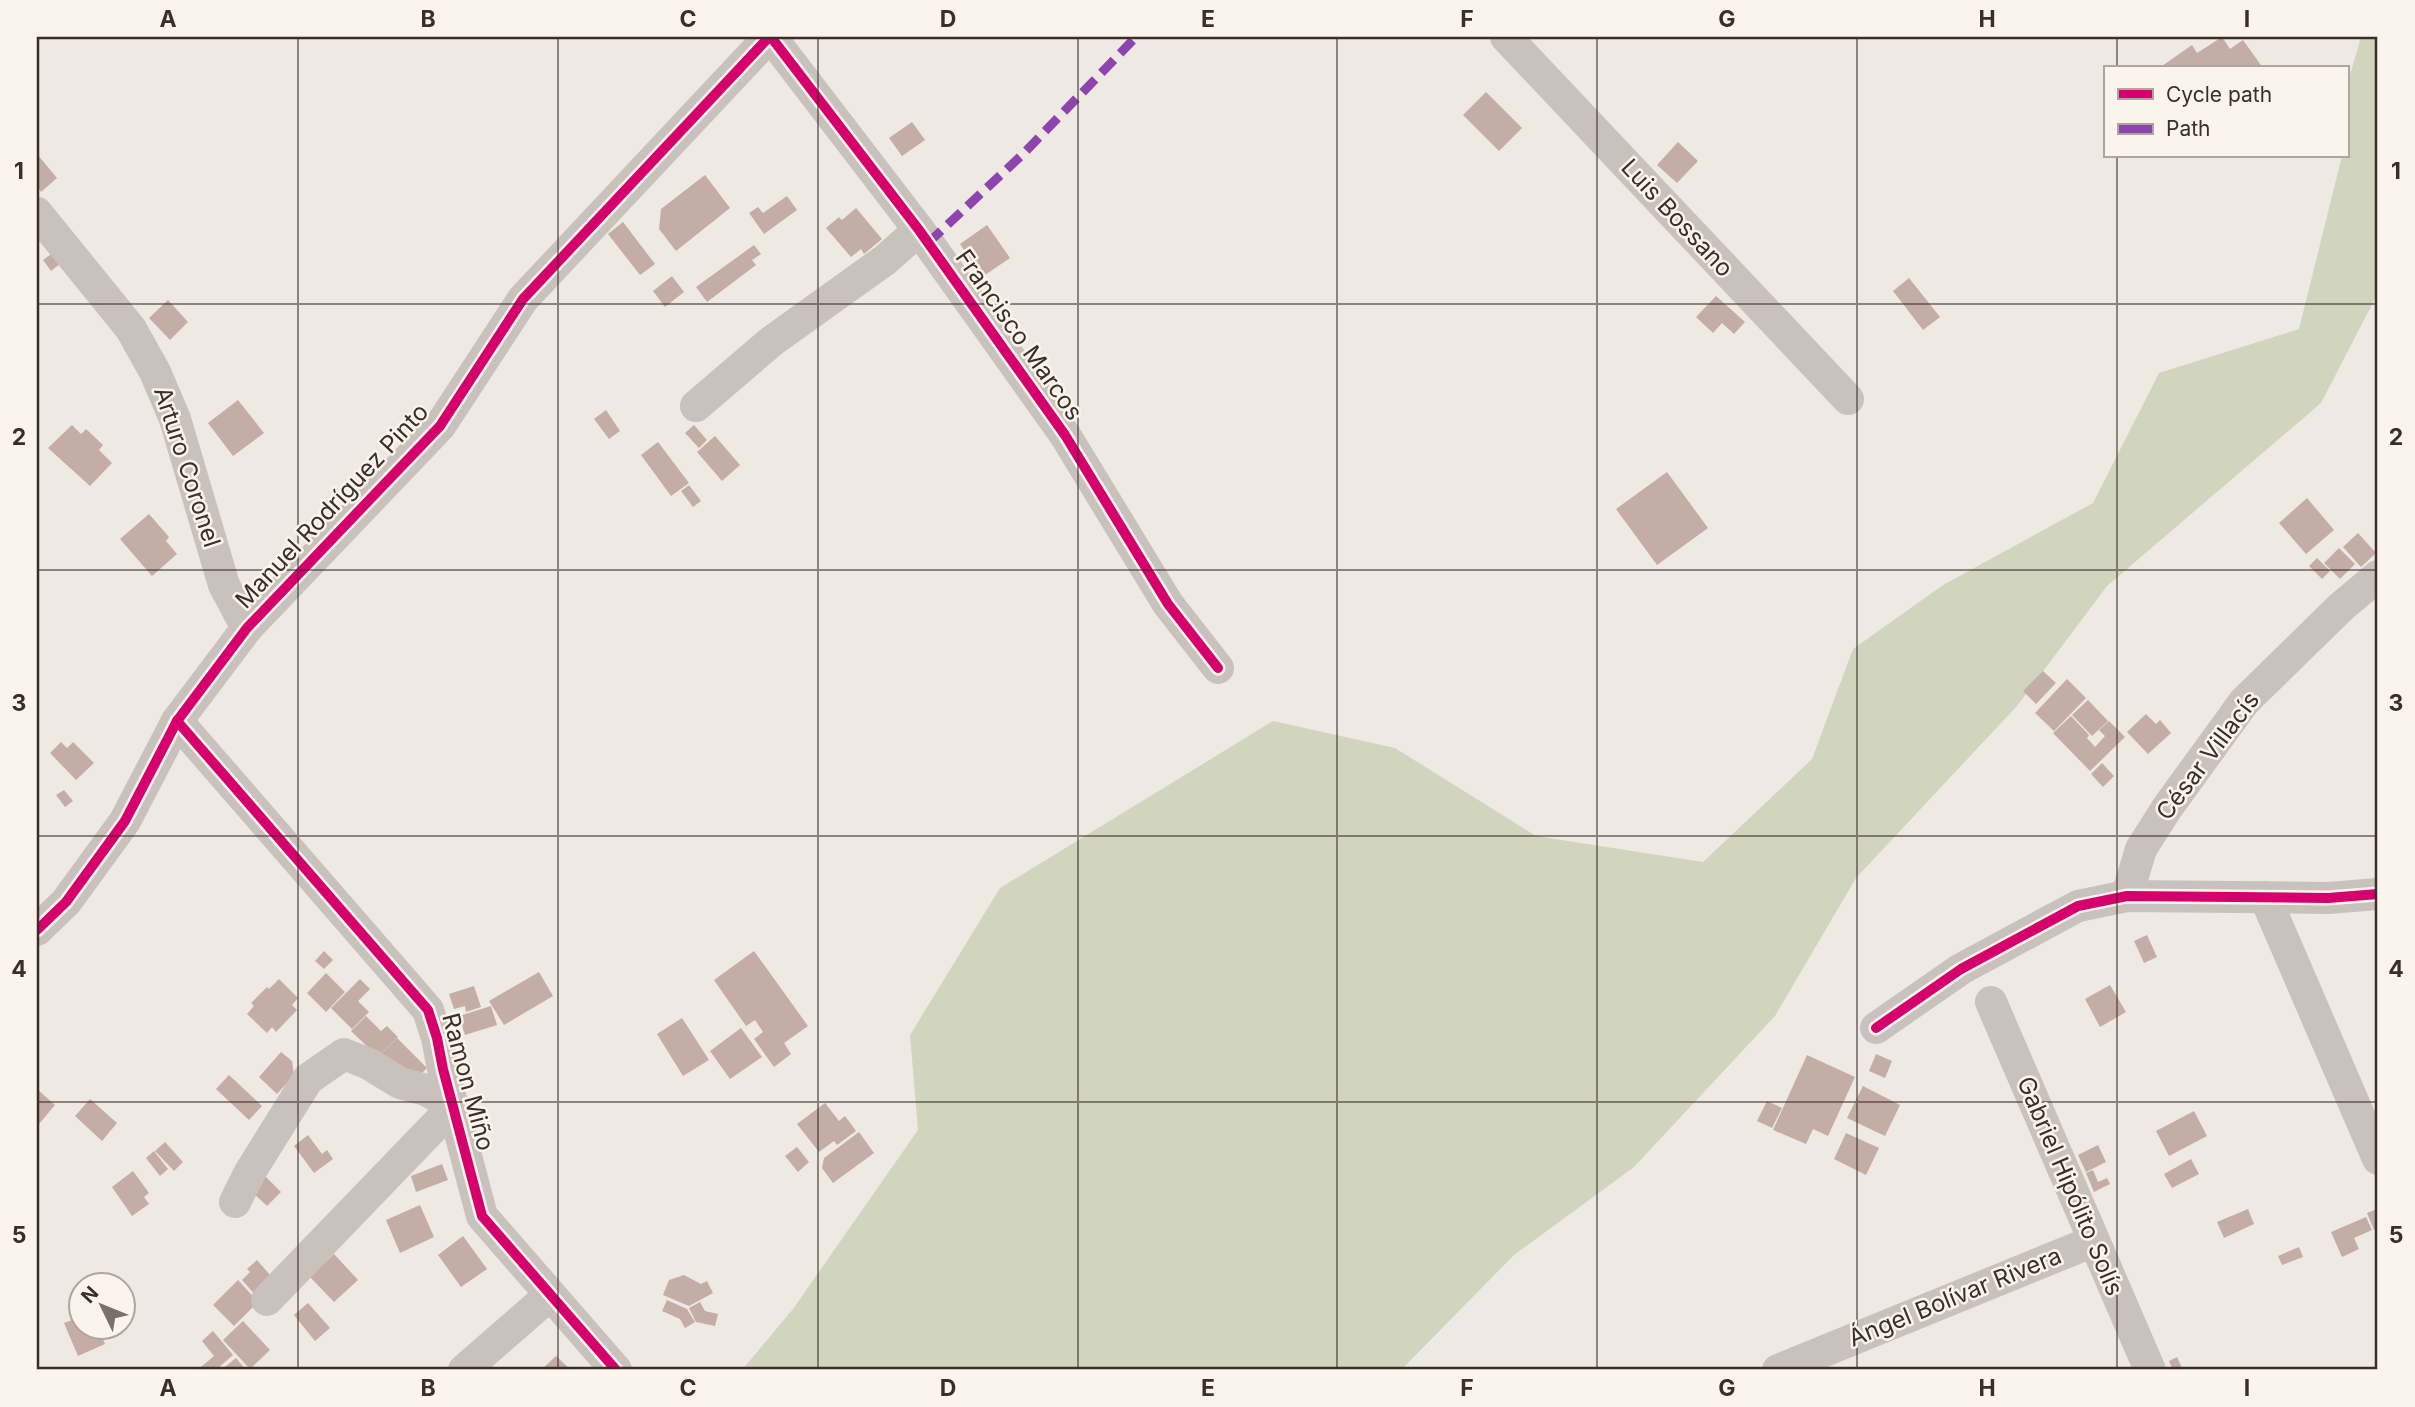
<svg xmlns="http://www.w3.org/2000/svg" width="2415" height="1407" viewBox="0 0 2415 1407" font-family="Inter,sans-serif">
<rect width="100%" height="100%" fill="#efe9e4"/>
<!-- green -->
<path fill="#d1d5be" d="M 2361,37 L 2378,37 L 2378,293 L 2321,403 L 2107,586 L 2017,706 L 1856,878 L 1775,1016 L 1634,1167 L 1514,1255 L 1401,1370 L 742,1370 L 793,1309 L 918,1130 L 910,1035 L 1000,888 L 1273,721 L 1395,748 L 1536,836 L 1703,862 L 1812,759 L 1853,649 L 1943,585 L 2093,503 L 2159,373 L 2299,329 L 2342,156 L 2347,156 L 2347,85 Z"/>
<!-- building -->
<g fill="#c3ada5">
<path d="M 2222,37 L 2230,49 L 2243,40 L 2263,68 L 2164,68 L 2162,66 L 2192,45 L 2197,53 Z"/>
<path d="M 1486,92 L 1522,128 L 1499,151 L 1463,115 Z"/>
<path d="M 912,122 L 925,140 L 902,156 L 889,138 Z"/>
<path d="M 1678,142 L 1698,161 L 1677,183 L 1657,165 Z"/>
<path d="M 37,154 L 57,178 L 41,192 L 37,186 Z"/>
<path d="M 705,175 L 730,208 L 676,251 L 659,229 L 661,209 Z"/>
<path d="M 787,196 L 797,210 L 764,234 L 749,213 L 758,207 L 763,213 Z"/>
<path d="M 856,208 L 882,239 L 864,254 L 861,249 L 851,257 L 826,228 L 839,217 L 842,220 Z"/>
<path d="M 623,222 L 655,264 L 640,275 L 608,234 Z"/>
<path d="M 987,225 L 1010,258 L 982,277 L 960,244 Z"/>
<path d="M 754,245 L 761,254 L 752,260 L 756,265 L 707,302 L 696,287 Z"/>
<path d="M 61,247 L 69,257 L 51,271 L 43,260 Z"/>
<path d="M 672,276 L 684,292 L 665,307 L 653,291 Z"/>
<path d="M 1909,278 L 1940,317 L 1923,330 L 1893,291 Z"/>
<path d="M 1716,296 L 1745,322 L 1734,334 L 1722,323 L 1713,333 L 1696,317 Z"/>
<path d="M 168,300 L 188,322 L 170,340 L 149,318 Z"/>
<path d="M 238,400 L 264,433 L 233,456 L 208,423 Z"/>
<path d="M 606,410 L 620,431 L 609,439 L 594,419 Z"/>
<path d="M 72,425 L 81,434 L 86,429 L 103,445 L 99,450 L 112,463 L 90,486 L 48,448 Z"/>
<path d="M 694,425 L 707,440 L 699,448 L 685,433 Z"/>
<path d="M 715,436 L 740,465 L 722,481 L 697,452 Z"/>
<path d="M 658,442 L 689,483 L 671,496 L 641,455 Z"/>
<path d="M 1667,472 L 1708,528 L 1657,565 L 1616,509 Z"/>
<path d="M 689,485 L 701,501 L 693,507 L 681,491 Z"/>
<path d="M 2307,498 L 2334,530 L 2306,554 L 2279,523 Z"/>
<path d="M 149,514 L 169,537 L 166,541 L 177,554 L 152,576 L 120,539 Z"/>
<path d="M 2358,533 L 2376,553 L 2361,567 L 2343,547 Z"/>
<path d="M 2339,548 L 2355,564 L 2340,579 L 2324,563 Z"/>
<path d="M 2317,558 L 2330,571 L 2322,579 L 2309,566 Z"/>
<path d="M 2043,671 L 2056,683 L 2036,704 L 2023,691 Z"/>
<path d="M 2067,679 L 2086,698 L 2054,731 L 2035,713 Z"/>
<path d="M 2088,700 L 2108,721 L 2092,736 L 2072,715 Z"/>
<path d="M 2146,714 L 2156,724 L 2160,720 L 2171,733 L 2148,754 L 2127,732 Z"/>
<path d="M 2071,716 L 2089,735 L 2087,738 L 2095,747 L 2105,736 L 2099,730 L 2109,721 L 2125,737 L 2090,771 L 2053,733 Z"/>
<path d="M 61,742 L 67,748 L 73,742 L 94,763 L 76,780 L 50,753 Z"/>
<path d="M 2102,763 L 2114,776 L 2103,787 L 2091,774 Z"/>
<path d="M 64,790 L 73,801 L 65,807 L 56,795 Z"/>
<path d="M 2147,935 L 2157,957 L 2144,963 L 2134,941 Z"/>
<path d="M 324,951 L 333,960 L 324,969 L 315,961 Z"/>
<path d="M 754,951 L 808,1026 L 784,1043 L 791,1054 L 774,1067 L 754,1039 L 763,1032 L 755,1020 L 746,1026 L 714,980 Z"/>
<path d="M 539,972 L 553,996 L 504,1025 L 489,1001 Z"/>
<path d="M 326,973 L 345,992 L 326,1012 L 307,993 Z"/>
<path d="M 279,979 L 298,998 L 292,1005 L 297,1010 L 276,1032 L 272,1027 L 267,1033 L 247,1014 L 254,1006 L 251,1003 L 267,987 L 269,989 Z"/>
<path d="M 360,979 L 370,989 L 358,1001 L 369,1012 L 352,1029 L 331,1008 Z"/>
<path d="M 2110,985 L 2126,1012 L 2100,1027 L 2085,999 Z"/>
<path d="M 474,986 L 481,1007 L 466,1012 L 465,1006 L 454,1009 L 449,994 Z"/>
<path d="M 491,1006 L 497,1025 L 465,1035 L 459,1016 Z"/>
<path d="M 366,1016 L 381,1031 L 387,1026 L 398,1037 L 378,1057 L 351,1031 Z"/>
<path d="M 682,1018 L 709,1060 L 683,1076 L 657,1034 Z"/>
<path d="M 741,1028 L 762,1057 L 730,1079 L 710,1051 Z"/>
<path d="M 397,1038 L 427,1068 L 413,1082 L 380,1055 Z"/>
<path d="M 281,1052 L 292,1061 L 294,1075 L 277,1094 L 259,1077 Z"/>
<path d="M 1876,1054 L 1892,1061 L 1885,1078 L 1869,1071 Z"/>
<path d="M 1807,1055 L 1855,1077 L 1828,1136 L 1813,1129 L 1806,1144 L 1773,1130 Z"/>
<path d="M 229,1075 L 262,1106 L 249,1120 L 216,1089 Z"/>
<path d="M 1863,1086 L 1900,1105 L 1885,1136 L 1847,1118 Z"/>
<path d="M 37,1089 L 55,1105 L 39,1124 L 37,1122 Z"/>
<path d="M 90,1099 L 117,1123 L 102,1141 L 75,1116 Z"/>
<path d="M 1767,1101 L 1782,1108 L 1772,1128 L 1757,1121 Z"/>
<path d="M 825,1103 L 839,1121 L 845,1116 L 856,1131 L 837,1145 L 834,1141 L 819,1152 L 797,1124 Z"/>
<path d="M 2194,1111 L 2207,1136 L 2169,1156 L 2156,1131 Z"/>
<path d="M 859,1132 L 874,1153 L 833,1183 L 822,1168 L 824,1158 Z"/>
<path d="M 1846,1133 L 1879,1148 L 1866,1175 L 1834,1159 Z"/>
<path d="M 308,1135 L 322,1154 L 327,1150 L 333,1159 L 314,1173 L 294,1146 Z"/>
<path d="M 165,1142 L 183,1162 L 174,1171 L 155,1151 Z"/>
<path d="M 2098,1145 L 2106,1162 L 2086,1172 L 2078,1155 Z"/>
<path d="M 797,1147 L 809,1162 L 798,1172 L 785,1156 Z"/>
<path d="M 154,1151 L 168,1169 L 160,1176 L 146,1158 Z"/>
<path d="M 2191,1159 L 2199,1174 L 2172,1188 L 2164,1174 Z"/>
<path d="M 442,1164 L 448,1180 L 416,1192 L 411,1176 Z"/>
<path d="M 2093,1170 L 2098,1182 L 2107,1178 L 2110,1184 L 2094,1192 L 2086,1173 Z"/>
<path d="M 133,1171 L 149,1193 L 144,1197 L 149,1204 L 132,1216 L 112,1187 Z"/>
<path d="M 262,1173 L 281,1192 L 267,1206 L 251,1191 Z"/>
<path d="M 420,1205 L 434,1237 L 400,1253 L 386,1220 Z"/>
<path d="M 2248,1209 L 2254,1224 L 2224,1238 L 2217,1222 Z"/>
<path d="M 2377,1209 L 2378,1228 L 2374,1230 L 2367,1213 Z"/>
<path d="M 2366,1217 L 2372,1230 L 2354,1238 L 2359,1249 L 2342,1257 L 2331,1232 Z"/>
<path d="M 463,1236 L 487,1269 L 461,1287 L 438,1255 Z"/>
<path d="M 2299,1247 L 2303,1257 L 2282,1265 L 2278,1256 Z"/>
<path d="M 334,1254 L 358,1280 L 334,1302 L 310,1277 Z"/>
<path d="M 257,1260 L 277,1283 L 259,1299 L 242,1280 L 250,1272 L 247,1269 Z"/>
<path d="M 684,1275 L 701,1284 L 707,1281 L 713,1293 L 689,1306 L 663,1295 L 669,1280 Z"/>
<path d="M 238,1280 L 258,1302 L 234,1326 L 213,1305 Z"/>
<path d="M 667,1300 L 687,1309 L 695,1322 L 685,1328 L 680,1319 L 662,1311 Z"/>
<path d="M 700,1302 L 705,1311 L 718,1314 L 715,1326 L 696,1322 L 689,1308 Z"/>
<path d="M 308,1303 L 330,1328 L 315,1341 L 294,1315 Z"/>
<path d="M 80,1309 L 80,1326 L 97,1326 L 105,1344 L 78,1356 L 64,1323 L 80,1317 L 77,1311 Z"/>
<path d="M 243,1321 L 270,1350 L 250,1369 L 223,1340 Z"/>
<path d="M 213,1331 L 233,1355 L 218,1368 L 220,1370 L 204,1370 L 201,1367 L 214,1356 L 202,1341 Z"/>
<path d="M 556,1356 L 571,1370 L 541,1370 Z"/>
<path d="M 2177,1357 L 2182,1368 L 2173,1370 L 2169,1361 Z"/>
<path d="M 236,1358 L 246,1370 L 221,1370 Z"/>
</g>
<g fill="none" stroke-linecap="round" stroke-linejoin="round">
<!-- minor -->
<g stroke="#c9c2bc" stroke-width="32">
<path d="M 771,37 L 919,230 L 1065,435 L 1168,604 L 1218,668"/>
<path d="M 1506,37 L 1848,399"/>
<path d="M 37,213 L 131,329 L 155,372 L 175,419 L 224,585 L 247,628"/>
<path d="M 696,406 L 772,341 L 885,260 L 919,230"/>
<path d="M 177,721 L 428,1010 L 437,1038 L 443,1069 L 482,1216 L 616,1370"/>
<path d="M 2127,896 L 2141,849 L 2167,808 L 2244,702 L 2341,607 L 2378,576"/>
<path d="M 2265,897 L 2378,1159"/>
<path d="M 37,930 L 66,902 L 125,821 L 177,721 L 247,628 L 440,426 L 523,299 L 769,37"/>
<path d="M 1991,1002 L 2150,1370"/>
<path d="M 1876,1028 L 1961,969 L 2078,906 L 2127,896 L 2328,898 L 2378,894"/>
<path d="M 235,1202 L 250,1172 L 308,1079 L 344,1054 L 369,1064 L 400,1083 L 426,1090 L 454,1106 L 267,1300"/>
<path d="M 464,1370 L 550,1295"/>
<path d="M 1778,1370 L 2094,1241"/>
</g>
<!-- quiet -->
<path stroke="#8e44ad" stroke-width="9" stroke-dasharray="18 9" stroke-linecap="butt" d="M 928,243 L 1022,155 L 1136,37"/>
<!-- cycleway casing -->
<g stroke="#fbf4ec" stroke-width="15">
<g id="cycleway">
<path d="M 771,37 L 919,230 L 1065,435 L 1168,604 L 1218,668"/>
<path d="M 177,721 L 428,1010 L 437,1038 L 443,1069 L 482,1216 L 616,1370"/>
<path d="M 37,930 L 66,902 L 125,821 L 177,721 L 247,628 L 440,426 L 523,299 L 769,37"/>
<path d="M 1876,1028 L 1961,969 L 2078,906 L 2127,896 L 2328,898 L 2378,894"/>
</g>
</g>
<!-- cycleway -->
<use href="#cycleway" stroke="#d6006c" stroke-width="10"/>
</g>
<!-- grid -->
<path fill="none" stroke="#3a2e2a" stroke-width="2" stroke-opacity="0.55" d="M 298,37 L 298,1370M 558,37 L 558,1370M 818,37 L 818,1370M 1078,37 L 1078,1370M 1337,37 L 1337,1370M 1597,37 L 1597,1370M 1857,37 L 1857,1370M 2117,37 L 2117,68M 2117,156 L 2117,1370M 37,304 L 2378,304M 37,570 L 2378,570M 37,836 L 2378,836M 37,1102 L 2378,1102"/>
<g text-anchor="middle" stroke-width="5" stroke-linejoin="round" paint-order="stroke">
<!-- street labels -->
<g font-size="24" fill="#3a2e2a" stroke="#fbf4ec">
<text transform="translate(1677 218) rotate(47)" y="8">Luis Bossano</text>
<text transform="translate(1019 335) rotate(55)" y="8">Francisco Marcos</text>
<text transform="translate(187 467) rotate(72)" y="8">Arturo Coronel</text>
<text transform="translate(332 506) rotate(-47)" y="8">Manuel Rodríguez Pinto</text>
<text transform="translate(2208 756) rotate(-53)" y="8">César Villacís</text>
<text transform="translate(468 1082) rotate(75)" y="8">Ramon Miño</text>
<text transform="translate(2070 1186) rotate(67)" y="8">Gabriel Hipólito Solís</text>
<text transform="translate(1955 1297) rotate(-22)" y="8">Ángel Bolívar Rivera</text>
</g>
</g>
<!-- border -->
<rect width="2415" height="1407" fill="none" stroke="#fbf4ec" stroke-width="77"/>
<!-- legend -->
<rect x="2104" y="66" width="245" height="91" fill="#fbf4ec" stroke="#aea59e" stroke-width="2"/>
<rect x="2118" y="89" width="35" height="10" fill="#d6006c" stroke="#aea59e" stroke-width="2"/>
<text x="2166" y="102" font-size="21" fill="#3a2e2a">Cycle path</text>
<rect x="2118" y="124" width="35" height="10" fill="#8e44ad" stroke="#aea59e" stroke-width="2"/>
<text x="2166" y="136" font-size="21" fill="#3a2e2a">Path</text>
<!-- north arrow -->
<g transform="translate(102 1306) rotate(313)"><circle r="33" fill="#fbf4ec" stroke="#aea59e" stroke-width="2"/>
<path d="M0-5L12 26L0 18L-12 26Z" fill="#796f6b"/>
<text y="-10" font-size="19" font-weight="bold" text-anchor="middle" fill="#3a2e2a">N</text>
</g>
<rect x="38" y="38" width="2338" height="1330" fill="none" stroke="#3a2e2a" stroke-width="2.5"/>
<g font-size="23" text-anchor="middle" font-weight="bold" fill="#3a2e2a">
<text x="168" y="27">A</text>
<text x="428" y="27">B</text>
<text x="688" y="27">C</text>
<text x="948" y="27">D</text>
<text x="1208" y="27">E</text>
<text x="1467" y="27">F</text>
<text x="1727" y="27">G</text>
<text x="1987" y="27">H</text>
<text x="2247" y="27">I</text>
<text x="19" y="179">1</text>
<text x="2396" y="179">1</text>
<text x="19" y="445">2</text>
<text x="2396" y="445">2</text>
<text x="19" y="711">3</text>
<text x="2396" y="711">3</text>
<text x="19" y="977">4</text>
<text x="2396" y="977">4</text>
<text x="19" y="1243">5</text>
<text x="2396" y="1243">5</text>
<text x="168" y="1396">A</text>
<text x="428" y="1396">B</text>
<text x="688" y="1396">C</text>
<text x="948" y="1396">D</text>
<text x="1208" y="1396">E</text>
<text x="1467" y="1396">F</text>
<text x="1727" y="1396">G</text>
<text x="1987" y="1396">H</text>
<text x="2247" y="1396">I</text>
</g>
</svg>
